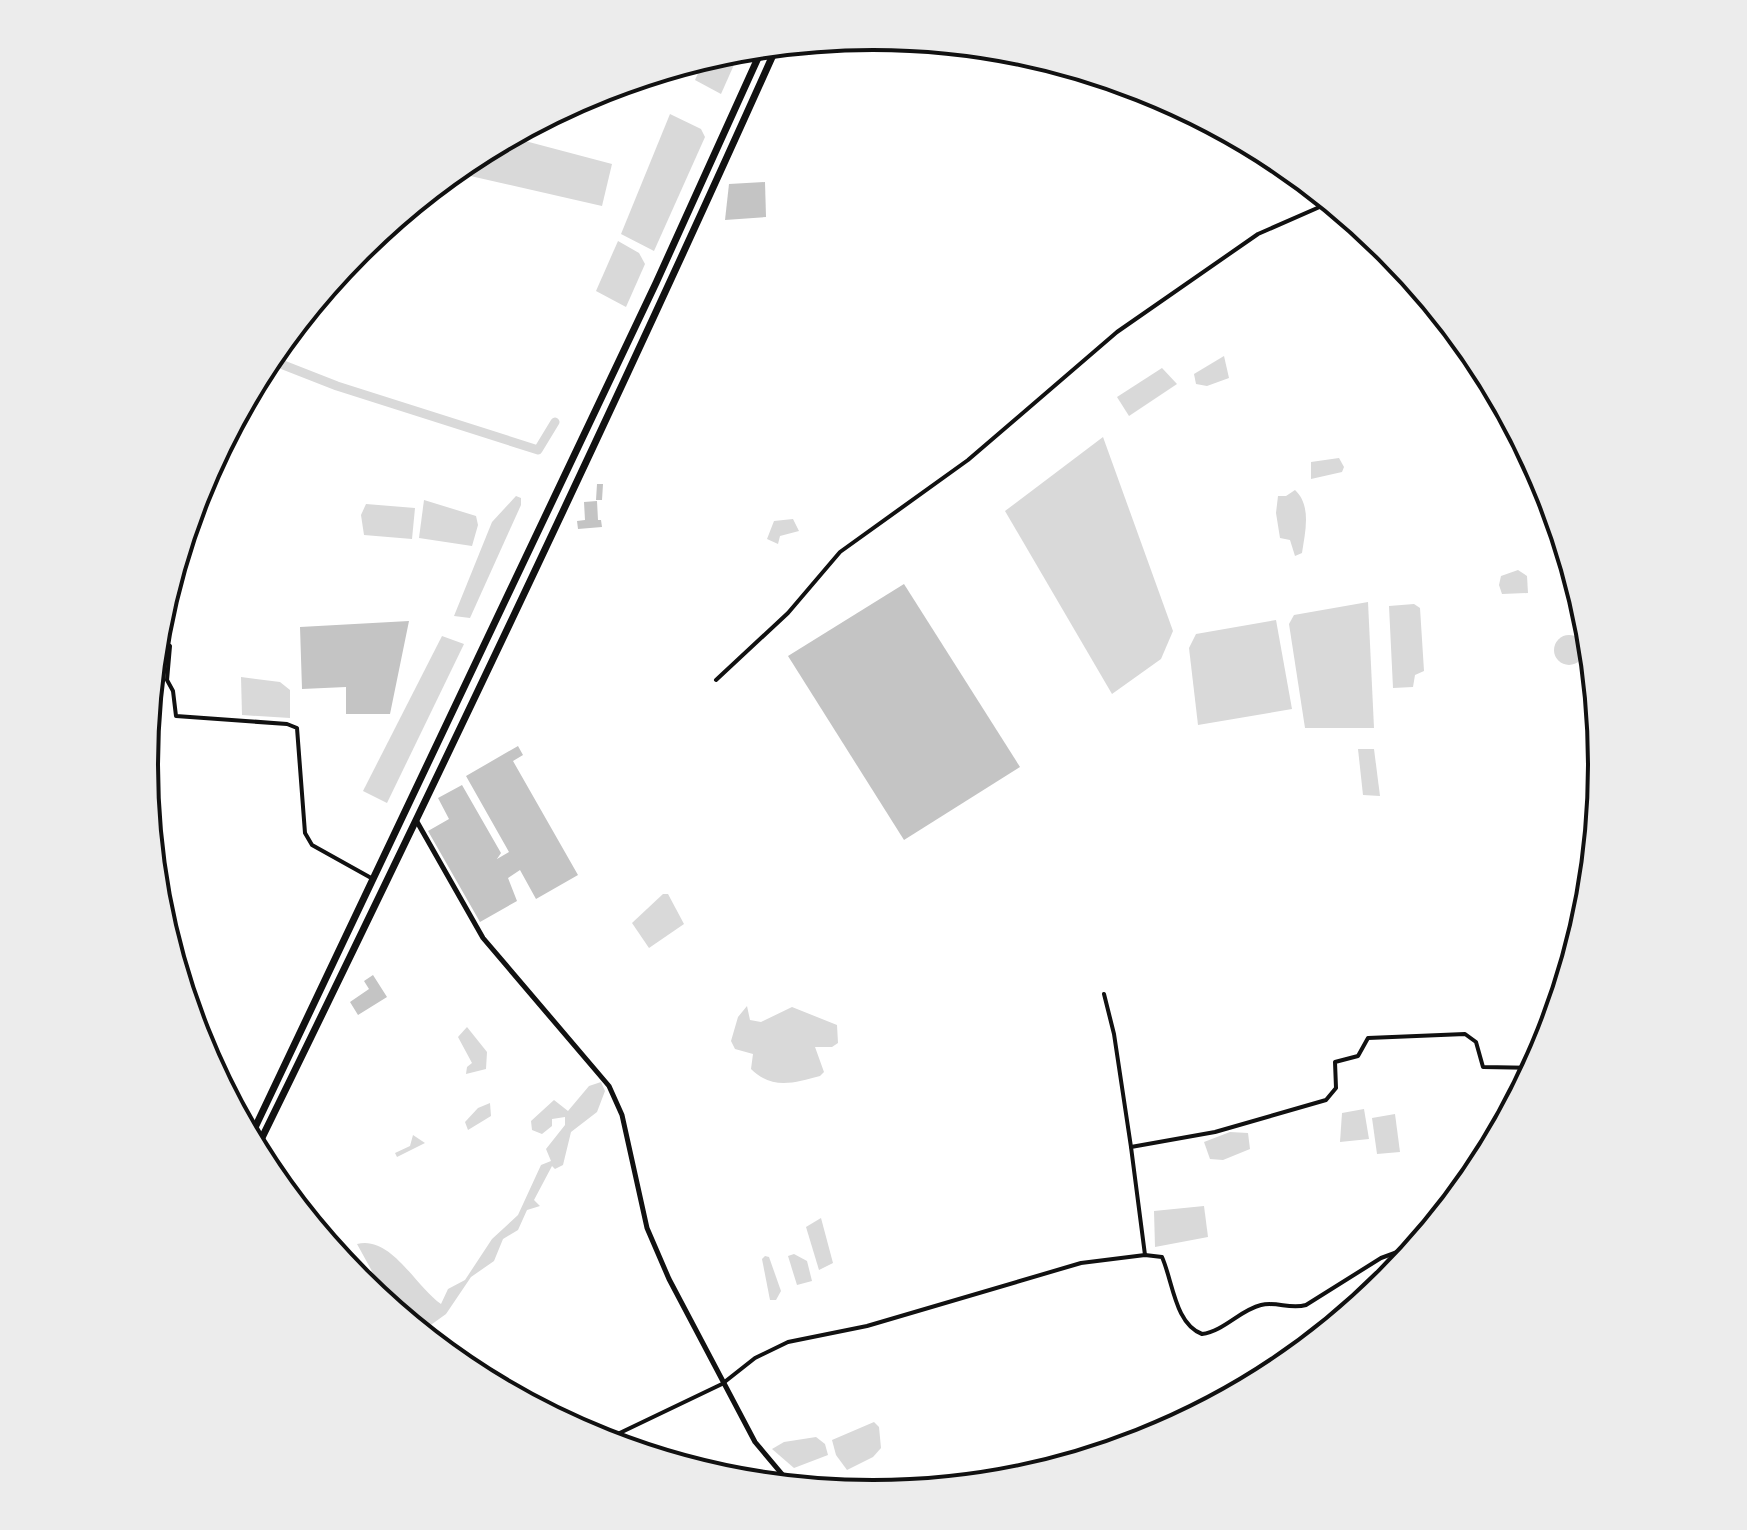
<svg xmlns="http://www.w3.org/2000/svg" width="1747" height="1530" viewBox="0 0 1747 1530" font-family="'Roboto Condensed',sans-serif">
<rect width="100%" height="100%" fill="#fff"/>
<!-- water -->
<g fill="#d9d9d9">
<path d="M 741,49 L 721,94 L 695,80 L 705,58 Z"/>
<path d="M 670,114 L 701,129 L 705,137 L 654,251 L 621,234 Z"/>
<path d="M 510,137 L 612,164 L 602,206 L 466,175 L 471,158 Z"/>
<path d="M 618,241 L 639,253 L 645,264 L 626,307 L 596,291 Z"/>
<path d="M 1224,356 L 1229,378 L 1207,386 L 1196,384 L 1194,374 Z"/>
<path d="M 1162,368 L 1177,384 L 1129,416 L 1117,397 Z"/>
<path d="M 1103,437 L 1173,631 L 1161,659 L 1112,694 L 1005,511 Z"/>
<path d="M 1339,458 L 1344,467 L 1342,472 L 1311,479 L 1311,462 Z"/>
<path d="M 1295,490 C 1312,506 1305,532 1302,553 L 1295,556 L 1290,540 L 1280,538 L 1276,513 L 1278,496 L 1286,496 Z"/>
<path d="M 516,496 L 521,498 L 521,505 L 470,618 L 454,616 L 492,522 Z"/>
<path d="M 424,500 L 476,516 L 478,525 L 472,546 L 419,538 Z"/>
<path d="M 366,504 L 415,508 L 412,539 L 364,535 L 361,515 Z"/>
<path d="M 793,519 L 799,531 L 780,536 L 778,544 L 767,539 L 774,521 Z"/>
<path d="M 1518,570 L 1527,576 L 1528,593 L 1502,594 L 1499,585 L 1501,576 Z"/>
<path d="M 1368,602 L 1374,728 L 1305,728 L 1289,624 L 1294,615 Z"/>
<path d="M 1414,604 L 1420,608 L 1424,671 L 1415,675 L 1413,687 L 1393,688 L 1389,606 Z"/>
<path d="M 1276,620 L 1292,709 L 1198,725 L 1189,648 L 1196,634 Z"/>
<circle cx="1569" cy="650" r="15"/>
<path d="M 442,636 L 464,644 L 387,803 L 363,791 Z"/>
<path d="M 241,677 L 280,682 L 290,690 L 290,718 L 242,715 Z"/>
<path d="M 1358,749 L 1374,749 L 1380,796 L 1363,795 Z"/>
<path d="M 663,894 L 668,894 L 684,924 L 649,948 L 632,923 Z"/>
<path d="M 747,1006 L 750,1020 L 761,1022 L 792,1007 L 837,1025 L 838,1043 L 832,1047 L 815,1047 L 824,1072 L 820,1076 C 794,1083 772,1090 751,1069 L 753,1054 L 735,1049 L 731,1041 L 738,1017 Z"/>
<path d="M 467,1027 L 487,1052 L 486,1069 L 466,1074 L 467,1067 L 472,1063 L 458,1037 Z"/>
<path d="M 601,1082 L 605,1091 L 597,1112 L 571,1132 L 563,1165 L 555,1169 L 552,1166 L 534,1200 L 540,1206 L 527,1210 L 518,1230 L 503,1239 L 494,1261 L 471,1277 L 446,1314 L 421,1332 L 384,1302 L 378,1282 L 357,1244 C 391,1235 416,1287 441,1304 L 448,1289 L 465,1280 L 492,1239 L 518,1215 L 541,1165 L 551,1161 L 546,1149 L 565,1125 L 565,1117 L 552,1119 L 552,1126 L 542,1134 L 532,1130 L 531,1121 L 554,1100 L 568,1111 L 589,1086 Z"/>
<path d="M 490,1103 L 491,1116 L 468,1130 L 465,1122 L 478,1108 Z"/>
<path d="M 1364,1109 L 1369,1139 L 1340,1142 L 1342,1113 Z"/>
<path d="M 1395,1114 L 1400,1152 L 1377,1154 L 1372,1118 Z"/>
<path d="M 1230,1132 L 1248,1133 L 1250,1149 L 1223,1160 L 1210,1159 L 1204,1142 Z"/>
<path d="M 413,1135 L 425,1143 L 397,1157 L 395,1153 L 410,1146 Z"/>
<path d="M 1204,1206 L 1208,1237 L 1155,1247 L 1154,1211 Z"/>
<path d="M 821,1218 L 833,1263 L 819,1270 L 806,1227 Z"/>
<path d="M 794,1254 L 807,1261 L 812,1281 L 797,1285 L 788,1256 Z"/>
<path d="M 765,1256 L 769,1257 L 781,1291 L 776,1300 L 770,1300 L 762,1259 Z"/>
<path d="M 874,1422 L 879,1427 L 881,1448 L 873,1457 L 847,1470 L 836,1455 L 832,1440 Z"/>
<path d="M 816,1437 L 825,1444 L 828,1455 L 794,1468 L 772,1449 L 784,1442 Z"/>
</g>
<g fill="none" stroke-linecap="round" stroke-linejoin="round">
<!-- canal -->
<path stroke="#d9d9d9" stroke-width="9" d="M 268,359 L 337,386 L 538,450 L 555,422"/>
</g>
<!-- building -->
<g fill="#c4c4c4">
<path d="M 765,182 L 766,217 L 725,220 L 729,184 Z"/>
<path d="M 597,484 L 603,484 L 602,500 L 596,500 Z"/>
<path d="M 597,501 L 598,520 L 601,520 L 602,527 L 578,529 L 577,521 L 585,520 L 584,502 Z"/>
<path d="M 904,584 L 1020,767 L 904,840 L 788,656 Z"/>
<path d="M 409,621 L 390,714 L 346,714 L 346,687 L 302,689 L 300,627 Z"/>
<path d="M 518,746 L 523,755 L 513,761 L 578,875 L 536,899 L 520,870 L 508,878 L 517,901 L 480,922 L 428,831 L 449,819 L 438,798 L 462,785 L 501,853 L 497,859 L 509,852 L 466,776 Z"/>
<path d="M 373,975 L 387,997 L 358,1015 L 350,1002 L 369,989 L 364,981 Z"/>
</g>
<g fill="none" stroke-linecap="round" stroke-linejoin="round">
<!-- minor -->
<g stroke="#111" stroke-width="4">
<path d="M 157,638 L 170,646 L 167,680 L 173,691 L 176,716 L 287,724 L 297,728 L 305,833 L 312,845 L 373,879"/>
<path d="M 716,680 L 788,613 L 840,552 L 968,460 L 1117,332 L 1258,234 L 1331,202"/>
<path d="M 1104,994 L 1114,1034 L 1131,1147"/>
<path d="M 1145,1255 L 1131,1147 L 1215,1132 L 1326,1100 L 1336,1088 L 1335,1062 L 1358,1056 L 1368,1038 L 1465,1034 L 1476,1042 L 1483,1067 L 1534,1068"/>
<path d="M 1151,1439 L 1198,1414"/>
<path d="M 603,1441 L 722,1384 L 755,1358 L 788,1342 L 867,1326 L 1081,1263 L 1145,1255 L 1162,1257 C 1173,1282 1175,1324 1202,1334 C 1224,1331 1240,1310 1261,1305 C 1277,1301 1290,1310 1306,1305 L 1381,1258 L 1419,1244"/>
</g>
<!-- tertiary -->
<path stroke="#111" stroke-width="5" d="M 416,820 L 483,938 L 609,1086 L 622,1115 L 647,1228 L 669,1279 L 755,1442 L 792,1486"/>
<!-- trunk -->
<g stroke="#111" stroke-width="7">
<path d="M 250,1138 L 656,283 L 763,47"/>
<path d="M 256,1150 C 435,784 611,417 777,46"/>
</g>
</g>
<!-- crop -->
<path d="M0 0H1747V1530H0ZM158 765a715 715 0 1 1 1430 0a715 715 0 1 1-1430 0Z" fill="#ececec" fill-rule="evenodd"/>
<path fill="none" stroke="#111" stroke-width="4" d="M158 765a715 715 0 1 1 1430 0a715 715 0 1 1-1430 0Z"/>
</svg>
